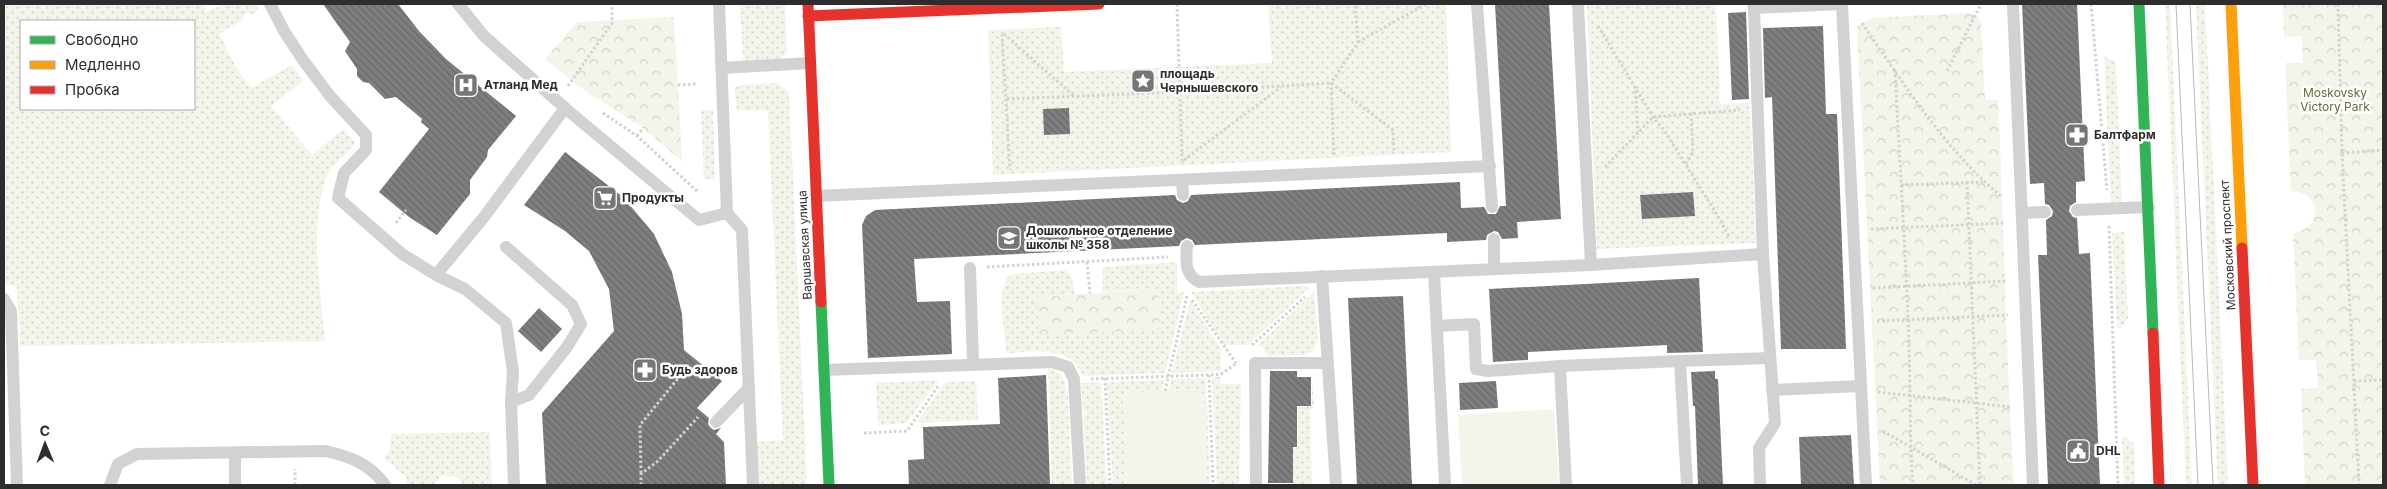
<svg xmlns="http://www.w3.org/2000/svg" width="2387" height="489" viewBox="0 0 2387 489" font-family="Inter,sans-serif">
<defs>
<pattern id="grass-dots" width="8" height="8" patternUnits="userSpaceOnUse" patternTransform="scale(1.25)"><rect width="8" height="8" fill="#f3f5eb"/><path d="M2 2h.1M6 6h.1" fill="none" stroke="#d1d2ca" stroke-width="1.8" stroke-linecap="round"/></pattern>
<pattern id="forest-crowns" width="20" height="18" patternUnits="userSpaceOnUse" patternTransform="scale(1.25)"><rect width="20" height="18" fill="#f3f5eb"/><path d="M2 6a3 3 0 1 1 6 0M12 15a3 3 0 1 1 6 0" fill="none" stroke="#d1d2ca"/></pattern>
<pattern id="building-back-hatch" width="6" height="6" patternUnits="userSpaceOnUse" patternTransform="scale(1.25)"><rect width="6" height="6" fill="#7e7e7e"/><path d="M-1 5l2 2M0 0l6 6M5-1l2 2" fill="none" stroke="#686868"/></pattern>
</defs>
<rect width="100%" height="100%" fill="#fff"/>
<!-- grass -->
<g fill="url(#grass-dots)" fill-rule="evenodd">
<path d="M 4,4 L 204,4 L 207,12 L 225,4 L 255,4 L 259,10 L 250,15 L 248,12 L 242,16 L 244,19 L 219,34 L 236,67 L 251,88 L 292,65 L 303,81 L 271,106 L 312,155 L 343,129 L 355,142 L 353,147 C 345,155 331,166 327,176 C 308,225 321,290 325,341 L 20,346 L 17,286 L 4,285 ZM 21,21 L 194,21 L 194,109 L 21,109 Z"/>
<path d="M 740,4 L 785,4 L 787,53 L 779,60 L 743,61 Z"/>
<path d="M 1268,4 L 1446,4 L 1451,152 L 993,175 L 988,30 L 1061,27 L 1064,72 L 1272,63 Z"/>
<path d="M 1587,4 L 1716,4 L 1720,104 L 1750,103 L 1756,243 L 1597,249 Z"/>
<path d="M 2165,4 L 2170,4 L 2192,485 L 2186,485 Z"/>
<path d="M 2196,4 L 2205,4 L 2228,485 L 2218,485 Z"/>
<path d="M 2104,56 L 2116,63 L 2122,203 L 2111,204 Z"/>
<path d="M 777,83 L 789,92 L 807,485 L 754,485 L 753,442 L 783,440 L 768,111 L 737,110 L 734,89 L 740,85 Z"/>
<path d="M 701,110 L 713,110 L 715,179 L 704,179 Z"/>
<path d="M 2124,232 L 2128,318 L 2120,328 L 2117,327 L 2112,233 Z"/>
<path d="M 1177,262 L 1177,293 L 1184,292 L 1165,373 L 1082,376 C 1072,344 1033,352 1006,353 C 1005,333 995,286 1011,274 L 1065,270 L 1071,275 L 1075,294 L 1037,297 L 1160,328 L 1157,289 L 1102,292 L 1103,267 Z"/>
<path d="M 1304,286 L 1309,288 L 1248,345 L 1224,345 L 1191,292 Z"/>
<path d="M 1314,292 L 1318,336 L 1315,350 L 1304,355 L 1271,356 L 1267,355 L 1262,346 L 1257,346 Z"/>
<path d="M 1190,300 L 1221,349 L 1221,371 L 1172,373 Z"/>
<path d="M 1048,368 L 1060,373 L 1064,380 L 1068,396 L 1072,485 L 1052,485 Z"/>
<path d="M 1221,376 L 1221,384 L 1241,384 L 1239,485 L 1217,485 L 1212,378 Z"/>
<path d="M 1206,378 L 1210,485 L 1206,485 L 1202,389 L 1168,391 L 1171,379 Z"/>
<path d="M 1312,379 L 1314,407 L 1310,410 L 1312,485 L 1267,485 L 1293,484 L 1292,448 L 1298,448 L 1298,407 L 1312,406 Z"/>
<path d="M 939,380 L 906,423 L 878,425 L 876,383 Z"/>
<path d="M 1164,380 L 1162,391 L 1123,393 L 1127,485 L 1113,485 L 1107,382 Z"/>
<path d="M 976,381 L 978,420 L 916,423 L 946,382 Z"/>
<path d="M 1101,382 L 1107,485 L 1087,485 L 1083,415 L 1087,415 L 1087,411 L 1083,411 L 1081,383 Z"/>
<path d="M 490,432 L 492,485 L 463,485 L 458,477 L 441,476 L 434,485 L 406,485 L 406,477 L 384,458 L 390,450 L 391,434 Z"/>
<path d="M 2125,437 L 2134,444 L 2135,485 L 2124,485 L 2122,438 Z"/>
</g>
<!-- forest -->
<g fill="url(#forest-crowns)">
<path d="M 2283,4 L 2383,4 L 2383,485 L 2305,485 L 2301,389 L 2318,388 L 2316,360 L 2299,360 L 2293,233 C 2324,229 2322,192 2291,191 L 2285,63 L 2303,63 L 2302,36 L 2284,37 Z"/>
<path d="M 1971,13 L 1978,16 L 1981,24 L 1985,100 L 1998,100 C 2004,228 2006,357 2014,485 L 1880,485 L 1857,26 L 1871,18 Z"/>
<path d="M 674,17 L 682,161 L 639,125 L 588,93 L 545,59 L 577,22 Z"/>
<path d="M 1157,289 L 1160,328 L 1039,337 L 1037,297 Z"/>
</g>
<!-- pitch -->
<g fill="#f3f5eb">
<path d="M 1202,389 L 1206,485 L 1127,485 L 1123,393 Z"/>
<path d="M 1554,409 L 1559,485 L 1462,485 L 1458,415 Z"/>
</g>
<!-- building -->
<g fill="url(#building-back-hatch)">
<path d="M 323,4 L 398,4 L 419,31 L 446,59 L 516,116 L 488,150 L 487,157 L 470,180 L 470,194 L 437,235 L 409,217 L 379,192 L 429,129 L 421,122 L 422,119 L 396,97 L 385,99 L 369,83 L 363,82 L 357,76 L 357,69 L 345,51 L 350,42 Z"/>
<path d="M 1495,4 L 1549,4 L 1561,219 L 1517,222 L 1518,238 L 1502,239 L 1498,232 L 1494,231 L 1487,235 L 1486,240 L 1447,242 L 1447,233 L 1195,245 L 1192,240 L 1187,238 L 1181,241 L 1179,246 L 914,259 L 917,302 L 950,301 L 952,354 L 868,358 L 862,225 L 866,216 L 875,210 L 1175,195 L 1177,200 L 1183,203 L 1188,201 L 1191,195 L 1460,182 L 1461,208 L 1484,207 L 1488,214 L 1496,214 L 1500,206 L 1506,206 Z"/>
<path d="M 2022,4 L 2077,4 L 2085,181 L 2076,182 L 2076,202 L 2070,206 L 2069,211 L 2073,217 L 2077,218 L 2079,254 L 2090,253 L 2100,485 L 2048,485 L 2038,255 L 2047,255 L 2046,220 L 2052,216 L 2053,211 L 2049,205 L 2045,204 L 2044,183 L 2030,184 Z"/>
<path d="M 1746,12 L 1749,99 L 1732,100 L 1728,13 Z"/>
<path d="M 1823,26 L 1826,114 L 1837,114 L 1846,349 L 1781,349 L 1772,97 L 1765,98 L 1763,28 Z"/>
<path d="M 1069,108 L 1070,134 L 1044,135 L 1043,109 Z"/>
<path d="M 565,152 L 623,197 L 654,234 L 672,272 L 682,314 L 684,350 L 722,381 L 697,408 L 709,418 L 708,424 L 711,428 L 714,430 L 721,428 L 716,434 L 724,442 L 726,485 L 546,485 L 542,413 L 614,331 L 609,289 L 589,251 L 565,231 L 524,205 Z"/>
<path d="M 1693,192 L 1695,216 L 1642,219 L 1640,195 Z"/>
<path d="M 1699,278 L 1703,352 L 1667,353 L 1667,345 L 1528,352 L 1528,360 L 1493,362 L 1489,289 Z"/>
<path d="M 1403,296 L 1412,485 L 1357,485 L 1348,298 Z"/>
<path d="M 539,308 L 562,329 L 541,352 L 518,331 Z"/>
<path d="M 1270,371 L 1297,371 L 1297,377 L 1311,377 L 1311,406 L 1297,406 L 1297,447 L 1293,447 L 1293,483 L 1268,483 Z"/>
<path d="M 1715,371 L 1715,379 L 1718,379 L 1723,485 L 1698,485 L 1695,406 L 1693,406 L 1691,372 Z"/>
<path d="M 1046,375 L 1050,485 L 909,485 L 908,460 L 924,459 L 923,427 L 1000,424 L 998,378 Z"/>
<path d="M 1496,381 L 1498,408 L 1460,410 L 1459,383 Z"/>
<path d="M 1851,435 L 1854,485 L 1801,485 L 1799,437 Z"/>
</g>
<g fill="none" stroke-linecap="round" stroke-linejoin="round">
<!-- path -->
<g stroke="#d2d2d2" stroke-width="3" stroke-dasharray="2.5 2.5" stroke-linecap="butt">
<path d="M 1177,4 L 1182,161"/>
<path d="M 2091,4 L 2107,190"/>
<path d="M 2338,4 L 2342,153 L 2359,485"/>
<path d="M 1862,23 C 1905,85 1944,149 2002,197"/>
<path d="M 1598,26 L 1653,117 L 1666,133 L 1719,218 L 1729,237"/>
<path d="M 1002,34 L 1010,170"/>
<path d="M 1004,34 L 1074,96"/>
<path d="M 1358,42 L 1426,4"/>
<path d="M 1895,70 C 1899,154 1905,238 1908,321 C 1911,376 1909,431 1913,485"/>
<path d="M 1947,71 L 1981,4"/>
<path d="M 678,85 L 697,84"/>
<path d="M 568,86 L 612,23 L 612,4"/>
<path d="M 1635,86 L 1638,132"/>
<path d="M 1007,99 L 1180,92 L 1331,83 L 1393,130 L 1394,153"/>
<path d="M 603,113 L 637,136 L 698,192"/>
<path d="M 637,136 L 643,128"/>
<path d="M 2342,153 L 2383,150"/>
<path d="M 1334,155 L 1331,83 L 1358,42 L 1355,4"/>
<path d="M 1184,160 L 1281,87"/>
<path d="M 1686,164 L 1693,152 L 1691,114"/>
<path d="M 1605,167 L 1653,117 L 1740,110"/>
<path d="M 1967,182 L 1980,485"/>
<path d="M 1901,185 L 1983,182"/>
<path d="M 396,223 L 406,210"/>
<path d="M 2109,226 L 2118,485"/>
<path d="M 1871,229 L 2005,223"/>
<path d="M 1087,262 L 1090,293"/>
<path d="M 987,267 L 1168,257"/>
<path d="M 1873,288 L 2006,281"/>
<path d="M 1192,300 L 1236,363"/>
<path d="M 1877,321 L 2008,315"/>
<path d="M 1252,345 L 1305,297"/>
<path d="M 1209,375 L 1213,485"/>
<path d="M 1105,378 L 1110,485"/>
<path d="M 1091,379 L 1209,375 L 1221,374 L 1237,363"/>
<path d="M 2354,381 L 2383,380"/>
<path d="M 1165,391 L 1187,296"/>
<path d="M 1878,392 L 2011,407"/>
<path d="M 1883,431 L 1976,485"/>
<path d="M 864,433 L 907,431 L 939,385"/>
<path d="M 641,473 L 640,425 L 680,376"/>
<path d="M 295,485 L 295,469"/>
<path d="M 641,485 L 641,474 L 658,461 L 698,417"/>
</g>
<!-- lane -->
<g stroke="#d2d2d2" stroke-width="12">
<path d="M 270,4 L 284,31 L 303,60 L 330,96 L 366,135 L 366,150 L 344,173 L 338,198 L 402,254 L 436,275 L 484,217 L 565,108 L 699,220 L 727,213"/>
<path d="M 458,4 L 484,36 L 565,108"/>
<path d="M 719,4 L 727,213 L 742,230 L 753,485"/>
<path d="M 1477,4 L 1492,207"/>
<path d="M 1578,4 L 1591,265"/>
<path d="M 1753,4 L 1754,8 L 1840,4"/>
<path d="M 1842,4 L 1866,485"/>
<path d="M 2013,4 L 2033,485"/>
<path d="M 1754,8 L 1763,254"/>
<path d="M 722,68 L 810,63"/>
<path d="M 1182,181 L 1183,195"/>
<path d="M 816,196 L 1490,166"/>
<path d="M 2077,210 L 2149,207"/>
<path d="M 2022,213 L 2045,212"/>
<path d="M 1494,239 L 1494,268"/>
<path d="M 1187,246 C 1186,261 1184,274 1199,282 L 1591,265 L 1763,254 L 1775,423 L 1759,448 L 1760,485"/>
<path d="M 506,247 L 572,305 L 581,324 L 567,347 L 529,395 L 511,402 L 514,485"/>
<path d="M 970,268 L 973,364"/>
<path d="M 1434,272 L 1445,485"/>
<path d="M 436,275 L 465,289 L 506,323 L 513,372 L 511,402"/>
<path d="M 1322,276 L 1336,485"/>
<path d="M 4,299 L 11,311 L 17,485"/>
<path d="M 1437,326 L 1474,324 L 1476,369 L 1488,371 L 1560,366"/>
<path d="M 824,370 L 1052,362 L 1068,367 L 1074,379 L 1080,485"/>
<path d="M 1772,390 L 1861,386"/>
<path d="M 716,422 L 749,388"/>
<path d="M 235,453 L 235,485"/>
<path d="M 110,485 L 118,464 L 137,454 L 326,451 C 351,457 370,464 385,485"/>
<path d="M 1256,485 L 1255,363 L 1327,363"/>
<path d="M 1566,485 L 1560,366 L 1680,361"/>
<path d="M 1687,485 L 1680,361 L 1770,358"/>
</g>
<!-- fast -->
<g stroke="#30b455" stroke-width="11">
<path d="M 2139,4 L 2153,333"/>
<path d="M 821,302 L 829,485"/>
</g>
<!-- slow -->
<path stroke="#ff9f0a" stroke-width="11" d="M 2231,4 L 2242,248"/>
<!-- jam -->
<g stroke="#e5322d" stroke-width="11">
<path d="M 808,4 L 821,302"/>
<path d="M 808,16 L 1099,4"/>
<path d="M 2242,248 L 2253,485"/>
<path d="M 2153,333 L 2159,485"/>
</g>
<!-- tram -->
<g stroke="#b9b9b9" stroke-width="1">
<path d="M 2176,4 L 2198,485"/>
<path d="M 2190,4 L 2213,485"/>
</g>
</g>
<!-- icons -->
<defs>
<g id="sight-square" transform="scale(1.25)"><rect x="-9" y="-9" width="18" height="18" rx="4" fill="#767676" stroke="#fff"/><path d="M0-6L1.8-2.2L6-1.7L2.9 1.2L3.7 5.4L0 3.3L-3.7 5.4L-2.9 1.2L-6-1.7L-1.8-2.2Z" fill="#fff"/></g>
<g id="hospital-square" transform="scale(1.25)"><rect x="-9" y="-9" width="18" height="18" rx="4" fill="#767676" stroke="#fff"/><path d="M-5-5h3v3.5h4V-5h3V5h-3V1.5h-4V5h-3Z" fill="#fff"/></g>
<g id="pharmacy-square" transform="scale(1.25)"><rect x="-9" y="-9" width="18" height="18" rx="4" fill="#767676" stroke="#fff"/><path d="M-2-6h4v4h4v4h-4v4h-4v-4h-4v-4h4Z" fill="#fff"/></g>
<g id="supermarket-square" transform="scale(1.25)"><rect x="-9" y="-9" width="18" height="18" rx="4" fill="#767676" stroke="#fff"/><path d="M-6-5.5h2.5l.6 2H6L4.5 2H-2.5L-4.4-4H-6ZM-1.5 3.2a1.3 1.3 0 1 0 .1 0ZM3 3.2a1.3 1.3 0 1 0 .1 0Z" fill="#fff"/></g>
<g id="school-square" transform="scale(1.25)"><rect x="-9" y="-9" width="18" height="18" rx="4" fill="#767676" stroke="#fff"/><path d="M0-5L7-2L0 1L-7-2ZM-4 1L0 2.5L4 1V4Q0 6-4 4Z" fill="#fff"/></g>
<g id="civic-square" transform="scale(1.25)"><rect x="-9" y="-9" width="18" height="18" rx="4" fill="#767676" stroke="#fff"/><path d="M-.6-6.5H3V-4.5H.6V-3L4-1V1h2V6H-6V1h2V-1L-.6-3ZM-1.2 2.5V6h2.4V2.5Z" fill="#fff"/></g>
</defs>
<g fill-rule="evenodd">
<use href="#sight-square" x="1143" y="81"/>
<use href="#hospital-square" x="466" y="85"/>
<use href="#pharmacy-square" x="2077" y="135"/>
<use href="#supermarket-square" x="605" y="198"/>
<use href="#school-square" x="1009" y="238"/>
<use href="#pharmacy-square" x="645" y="370"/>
<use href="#civic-square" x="2078" y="451"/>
</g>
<g text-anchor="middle" stroke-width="5" stroke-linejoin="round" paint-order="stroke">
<!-- poi labels -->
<g font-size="12" font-weight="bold" fill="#2d2d2d" stroke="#fff" text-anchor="start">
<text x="1160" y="78">площадь<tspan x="1160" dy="14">Чернышевского</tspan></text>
<text x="484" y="89">Атланд Мед</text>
<text x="2094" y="139">Балтфарм</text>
<text x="622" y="202">Продукты</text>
<text x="1026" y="235">Дошкольное отделение<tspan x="1026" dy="14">школы № 358</tspan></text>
<text x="662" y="374">Будь здоров</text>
<text x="2096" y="455">DHL</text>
</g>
<!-- park labels -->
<g font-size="12" fill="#636c37" stroke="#fff">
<text x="2335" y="97">Moskovsky<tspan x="2335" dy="14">Victory Park</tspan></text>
</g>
<!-- street labels -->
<g font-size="12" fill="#2d2d2d" stroke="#fff">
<text transform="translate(805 245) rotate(-93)" y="4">Варшавская улица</text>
<text transform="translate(2228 245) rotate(-93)" y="4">Московский проспект</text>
</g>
</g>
<!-- border -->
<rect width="2387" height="489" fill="none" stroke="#2d2d2d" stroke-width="10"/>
<!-- legend -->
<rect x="20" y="20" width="175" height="90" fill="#ffffff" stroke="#ababab"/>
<rect x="30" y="36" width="25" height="8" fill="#30b455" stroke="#ababab"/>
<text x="65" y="45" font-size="15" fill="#2d2d2d">Свободно</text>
<rect x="30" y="61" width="25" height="8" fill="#ff9f0a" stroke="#ababab"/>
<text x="65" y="70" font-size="15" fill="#2d2d2d">Медленно</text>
<rect x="30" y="86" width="25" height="8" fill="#e5322d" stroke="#ababab"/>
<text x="65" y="95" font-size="15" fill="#2d2d2d">Пробка</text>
<!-- north arrow -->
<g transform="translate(45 444) rotate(359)" stroke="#ffffff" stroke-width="4" paint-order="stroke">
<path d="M0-4L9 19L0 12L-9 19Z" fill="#2d2d2d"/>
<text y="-8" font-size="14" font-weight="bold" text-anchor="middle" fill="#2d2d2d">С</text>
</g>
</svg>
